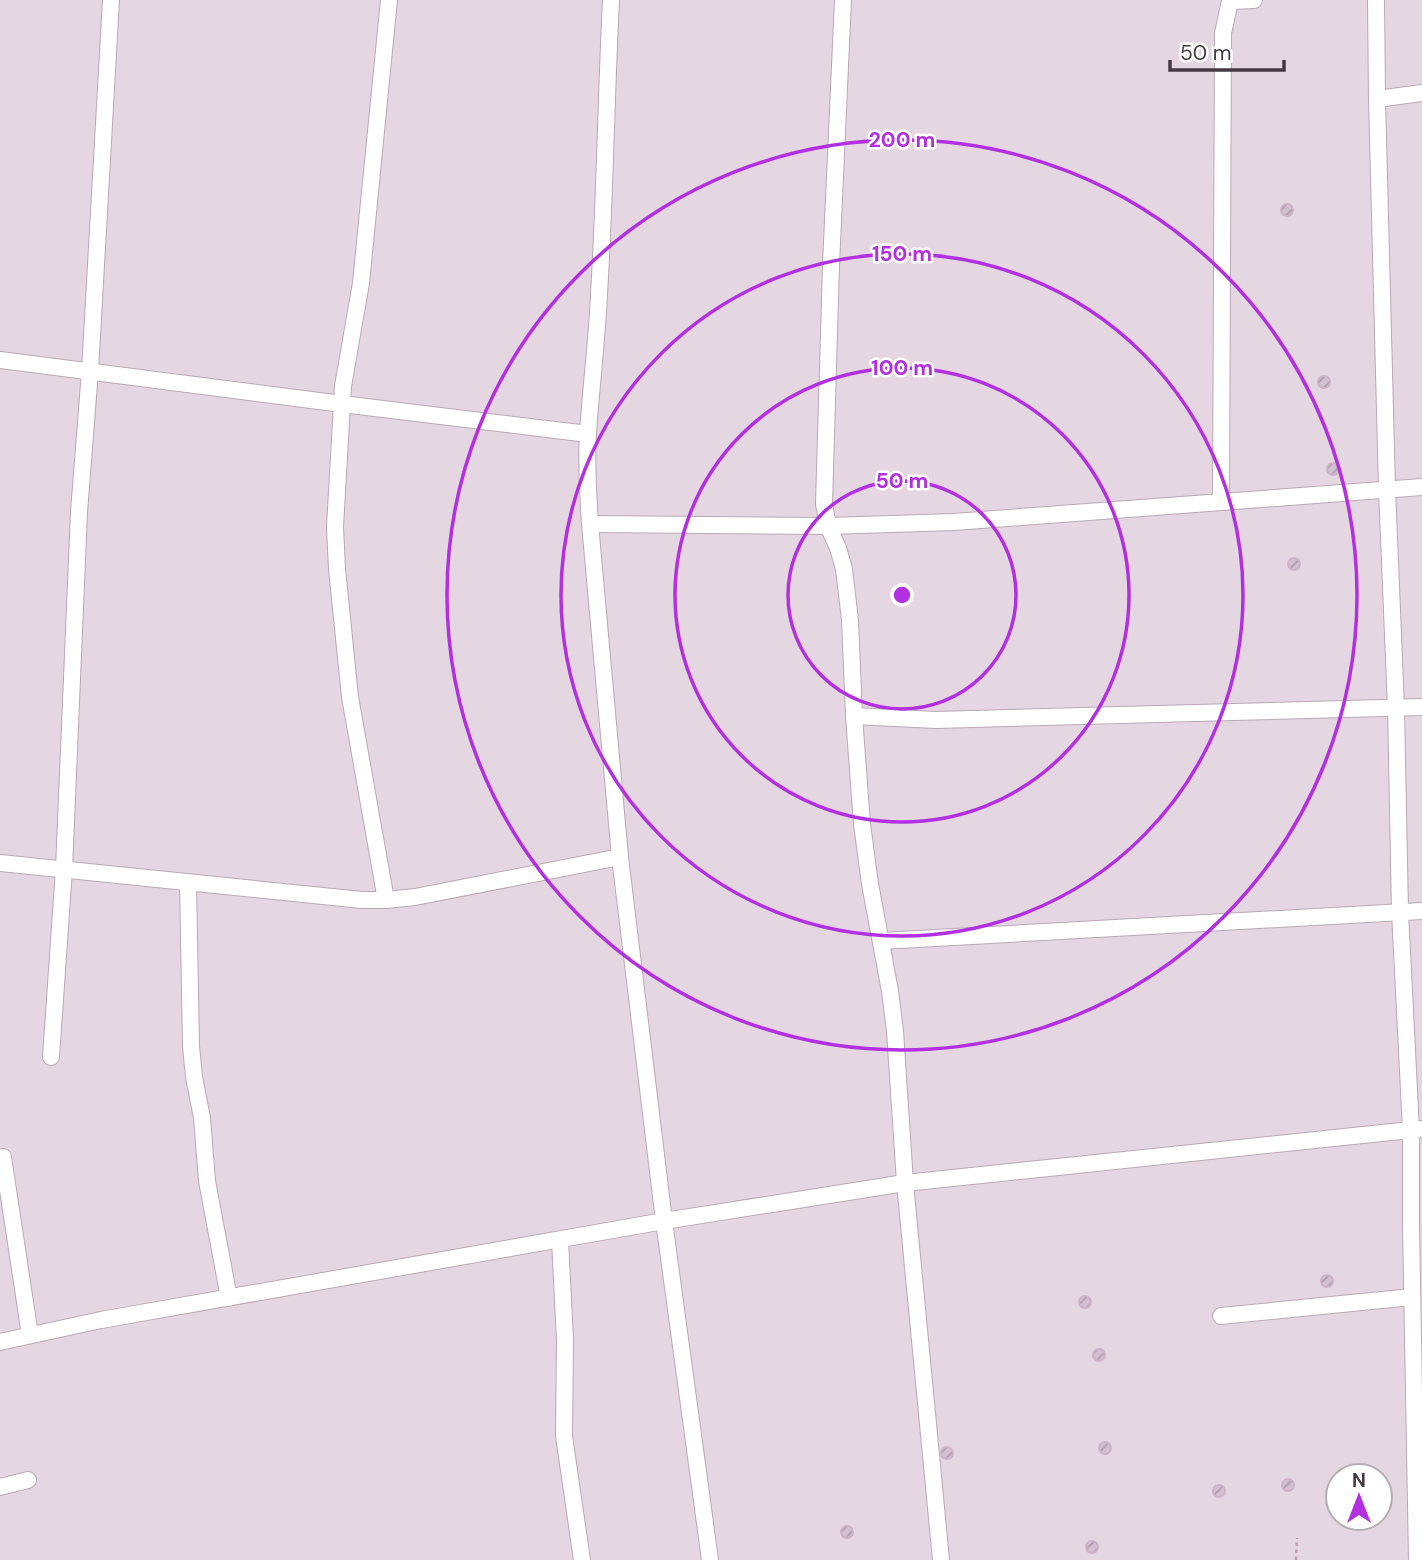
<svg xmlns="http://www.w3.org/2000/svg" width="1422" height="1560" viewBox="0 0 1422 1560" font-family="'DM Sans',sans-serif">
<defs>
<pattern id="building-hatch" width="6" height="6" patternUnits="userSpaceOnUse" patternTransform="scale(1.75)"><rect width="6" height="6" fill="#d2bfcf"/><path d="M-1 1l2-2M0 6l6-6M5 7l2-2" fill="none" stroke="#ac9caa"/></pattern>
</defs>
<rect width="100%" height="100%" fill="#f2e8ef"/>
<!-- residential -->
<path fill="#e5d7e2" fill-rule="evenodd" d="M 0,0 L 1422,0 L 1422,1560 L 0,1560 ZM 1338,1476 L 1380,1476 L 1380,1518 L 1338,1518 Z"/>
<!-- building -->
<g fill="url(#building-hatch)" stroke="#ccb3c7" stroke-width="2">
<circle cx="1287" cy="210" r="6"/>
<circle cx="1324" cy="382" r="6"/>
<circle cx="1333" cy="469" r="6"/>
<circle cx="1294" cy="564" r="6"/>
<circle cx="1327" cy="1281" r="6"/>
<circle cx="1085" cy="1302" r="6"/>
<circle cx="1099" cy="1355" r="6"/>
<circle cx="1105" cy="1448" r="6"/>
<circle cx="947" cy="1453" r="6"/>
<circle cx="1288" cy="1485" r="6"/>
<circle cx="1219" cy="1491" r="6"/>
<circle cx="847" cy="1532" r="6"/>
<circle cx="1092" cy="1547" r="6"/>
</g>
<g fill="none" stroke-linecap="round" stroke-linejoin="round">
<!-- street casing -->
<g stroke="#baa9b5" stroke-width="18">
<g id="street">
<path d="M 611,0 C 606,98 605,196 599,294 C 597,340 591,387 588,433 C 586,463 588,494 590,524 L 620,857 L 664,1221 L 710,1560"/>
<path d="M 843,0 L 831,265 L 824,504 L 828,526 L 838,548 L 844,569 L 850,620 L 854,716 L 862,824 L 870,884 L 890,991 L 895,1031 L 905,1183 L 941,1560"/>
<path d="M 1376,0 L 1377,99 L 1387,489 L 1396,708 L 1400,912 L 1411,1130 L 1411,1226 L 1417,1560"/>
<path d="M 1377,99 L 1422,93"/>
<path d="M 0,360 L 342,404 L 588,434"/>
<path d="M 1221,501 L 1223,33 L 1230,1 L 1254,0"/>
<path d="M 590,524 L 828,526 L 954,522 L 1422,487"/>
<path d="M 854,716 L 936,720 L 1422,707"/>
<path d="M 0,863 L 362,900 L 386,900 L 415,897 L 620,857"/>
<path d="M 188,883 L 191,1046 L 194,1077 L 202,1118 L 207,1181 L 229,1298"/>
<path d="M 386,900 L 350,697 L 337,569 L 335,527 L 343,386 L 361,283 L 389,0"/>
<path d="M 881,941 L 1422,911"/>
<path d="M 51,1057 L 64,869 L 79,512 L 90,371 L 111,0"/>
<path d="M 3,1157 L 30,1335"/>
<path d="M 560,1240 L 565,1340 L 564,1436 L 582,1560"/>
<path d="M 1221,1316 L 1412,1297"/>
<path d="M 0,1342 L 101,1320 L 664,1221 L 905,1183 L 1420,1129"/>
<path d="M 0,1487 L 28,1480"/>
</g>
</g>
<!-- path -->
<path stroke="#bd9fb6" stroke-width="2.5" stroke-dasharray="3.5 3.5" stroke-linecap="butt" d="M 1296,1560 L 1297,1538"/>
<!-- street -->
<use href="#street" stroke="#fff" stroke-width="16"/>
</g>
<!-- distance rings -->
<g fill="none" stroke="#b230e1" stroke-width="3.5">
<circle cx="902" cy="595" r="114"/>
<circle cx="902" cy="595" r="227"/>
<circle cx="902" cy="595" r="341"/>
<circle cx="902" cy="595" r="455"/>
</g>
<circle cx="902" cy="595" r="10" fill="#b230e1" stroke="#fff" stroke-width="3.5"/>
<g font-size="21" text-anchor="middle" font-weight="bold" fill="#b230e1" stroke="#fff" stroke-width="5" stroke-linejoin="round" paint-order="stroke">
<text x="902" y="147">200 m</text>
<text x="902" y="261">150 m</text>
<text x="902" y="375">100 m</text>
<text x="902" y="488">50 m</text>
</g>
<!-- north arrow -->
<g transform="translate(1359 1497)"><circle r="33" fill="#ffffff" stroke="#b5afb3" stroke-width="2"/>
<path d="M0-5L12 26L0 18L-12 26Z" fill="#b230e1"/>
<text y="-10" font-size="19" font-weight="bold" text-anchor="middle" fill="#453842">N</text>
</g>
<!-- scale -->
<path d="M1170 60v10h114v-10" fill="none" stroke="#453842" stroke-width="3.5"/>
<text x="1180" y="60" font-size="21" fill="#453842" stroke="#ffffff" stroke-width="5" paint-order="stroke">50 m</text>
</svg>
